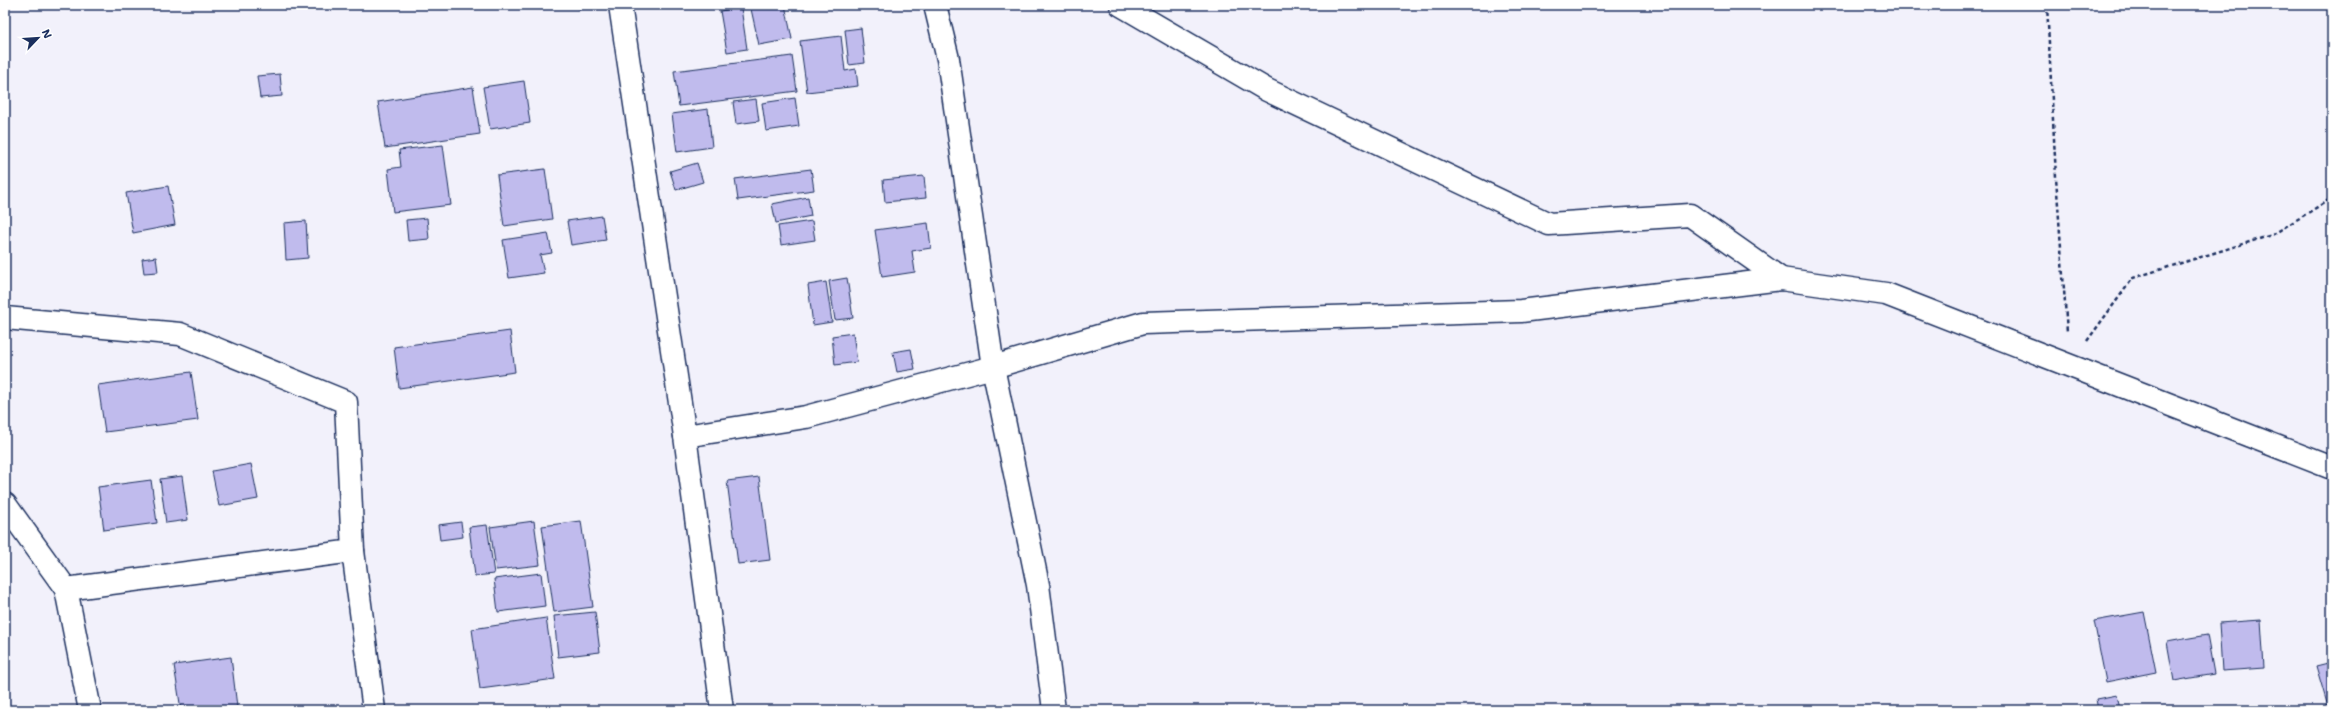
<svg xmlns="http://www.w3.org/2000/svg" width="2337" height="715" viewBox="0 0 2337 715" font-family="'Shantell Sans',sans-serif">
<rect width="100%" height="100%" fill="#f2f1fb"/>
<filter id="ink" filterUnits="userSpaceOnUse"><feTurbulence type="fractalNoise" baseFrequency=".025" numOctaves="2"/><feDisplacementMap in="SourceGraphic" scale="8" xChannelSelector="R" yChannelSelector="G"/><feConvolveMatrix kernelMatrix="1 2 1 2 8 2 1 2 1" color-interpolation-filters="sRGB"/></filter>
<g filter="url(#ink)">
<!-- building -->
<g fill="#c0bbed" stroke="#1b2f5e">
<path d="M 578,5 L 599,5 L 600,6 L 579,9 Z"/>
<path d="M 770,5 L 785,5 L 792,39 L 759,45 L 751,9 Z"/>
<path d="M 741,8 L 747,49 L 727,52 L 720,11 Z"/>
<path d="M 861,28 L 865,63 L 849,65 L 845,30 Z"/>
<path d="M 841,36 L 845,71 L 856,69 L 858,86 L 807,92 L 800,41 Z"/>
<path d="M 792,56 L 797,91 L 679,106 L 674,71 Z"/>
<path d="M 280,74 L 282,96 L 260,98 L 257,76 Z"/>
<path d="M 524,81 L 530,123 L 490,129 L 483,87 Z"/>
<path d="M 473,87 L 480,134 L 385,148 L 378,102 Z"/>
<path d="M 795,98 L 799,126 L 766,131 L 762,103 Z"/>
<path d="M 756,99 L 759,121 L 736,124 L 733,102 Z"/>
<path d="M 708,109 L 712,147 L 677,152 L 672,114 Z"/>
<path d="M 443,145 L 451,205 L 393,212 L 388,169 L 401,167 L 399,150 Z"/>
<path d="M 697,163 L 703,182 L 676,190 L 670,171 Z"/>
<path d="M 545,169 L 552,219 L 504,226 L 497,175 Z"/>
<path d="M 811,169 L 814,190 L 738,200 L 735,179 Z"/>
<path d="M 924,176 L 926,198 L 885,202 L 883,180 Z"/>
<path d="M 168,186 L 175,225 L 133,233 L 126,193 Z"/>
<path d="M 808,197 L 811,216 L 776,223 L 772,204 Z"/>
<path d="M 602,216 L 606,240 L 571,245 L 567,221 Z"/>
<path d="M 427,218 L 429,239 L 408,241 L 406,220 Z"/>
<path d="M 306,221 L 308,258 L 286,260 L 284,223 Z"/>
<path d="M 812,221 L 815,240 L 781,245 L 778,226 Z"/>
<path d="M 928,223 L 931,248 L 912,251 L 915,272 L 882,277 L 875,230 Z"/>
<path d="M 548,233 L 552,253 L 540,255 L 544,273 L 509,278 L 503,240 Z"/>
<path d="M 156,257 L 158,272 L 144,273 L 142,259 Z"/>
<path d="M 847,278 L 853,318 L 835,320 L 829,281 Z"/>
<path d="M 826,282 L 832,322 L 813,325 L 808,285 Z"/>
<path d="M 510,331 L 515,372 L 399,388 L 394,347 Z"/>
<path d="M 853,333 L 857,362 L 835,365 L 832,336 Z"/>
<path d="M 911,349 L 915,369 L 897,372 L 893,352 Z"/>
<path d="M 191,372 L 198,420 L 105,432 L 98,385 Z"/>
<path d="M 251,464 L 258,499 L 219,506 L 212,471 Z"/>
<path d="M 182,476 L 188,520 L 166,523 L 160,479 Z"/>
<path d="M 759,477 L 770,560 L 738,564 L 727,481 Z"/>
<path d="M 151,480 L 157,523 L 104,530 L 98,487 Z"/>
<path d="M 534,521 L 540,565 L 496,570 L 490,527 Z"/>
<path d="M 581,521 L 593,607 L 554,612 L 542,526 Z"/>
<path d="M 461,522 L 463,537 L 440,540 L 438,525 Z"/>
<path d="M 487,525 L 494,574 L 475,576 L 469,527 Z"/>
<path d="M 541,573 L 545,606 L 498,612 L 494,579 Z"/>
<path d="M 595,612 L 600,652 L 558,657 L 554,616 Z"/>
<path d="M 2144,612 L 2156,672 L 2106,682 L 2094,621 Z"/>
<path d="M 546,618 L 555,679 L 480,689 L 472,629 Z"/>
<path d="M 2261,620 L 2264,668 L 2222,671 L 2219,623 Z"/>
<path d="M 2207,635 L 2214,674 L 2174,681 L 2167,642 Z"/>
<path d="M 231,657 L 237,707 L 213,710 L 181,710 L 174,665 Z"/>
<path d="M 2332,662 L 2332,710 L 2329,710 L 2316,666 Z"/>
<path d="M 2117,695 L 2120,710 L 2098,710 L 2096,699 Z"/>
</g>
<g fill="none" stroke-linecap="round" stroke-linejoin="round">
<!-- minor casing -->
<g stroke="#1b2f5e" stroke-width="25">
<g id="minor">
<path d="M 620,5 L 685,436 L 722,710"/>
<path d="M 935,5 L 948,59 L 993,367 L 1038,585 L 1054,710"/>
<path d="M 1121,5 L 1267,90 L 1549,224 L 1690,215 L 1781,279"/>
<path d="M 5,318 L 180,334 L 346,402 L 353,551 L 66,589 L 90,710"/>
<path d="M 685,436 L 806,417 L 993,367 L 1143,323 L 1521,311 L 1781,279 L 1886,294 L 2332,468"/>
<path d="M 5,504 L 66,589"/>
<path d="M 353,551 L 374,710"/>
</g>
</g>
<!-- path -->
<g stroke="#1b2f5e" stroke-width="2.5" stroke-dasharray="4 3" stroke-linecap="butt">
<path d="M 2047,5 L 2056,177 L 2067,332"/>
<path d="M 2087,341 L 2133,278 L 2272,235 L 2332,198"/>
</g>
<!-- minor -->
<use href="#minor" stroke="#fff" stroke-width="22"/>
</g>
</g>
<!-- margin -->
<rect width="2337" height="715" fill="none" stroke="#fff" stroke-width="20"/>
<rect x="10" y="10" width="2317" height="695" fill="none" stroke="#1b2f5e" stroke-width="1.5" filter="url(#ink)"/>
<!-- north arrow -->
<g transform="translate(38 38) rotate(65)" stroke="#ffffff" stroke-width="3" paint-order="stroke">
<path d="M0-3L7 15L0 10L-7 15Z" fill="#1b2f5e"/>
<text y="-6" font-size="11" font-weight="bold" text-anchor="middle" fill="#1b2f5e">N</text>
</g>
</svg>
